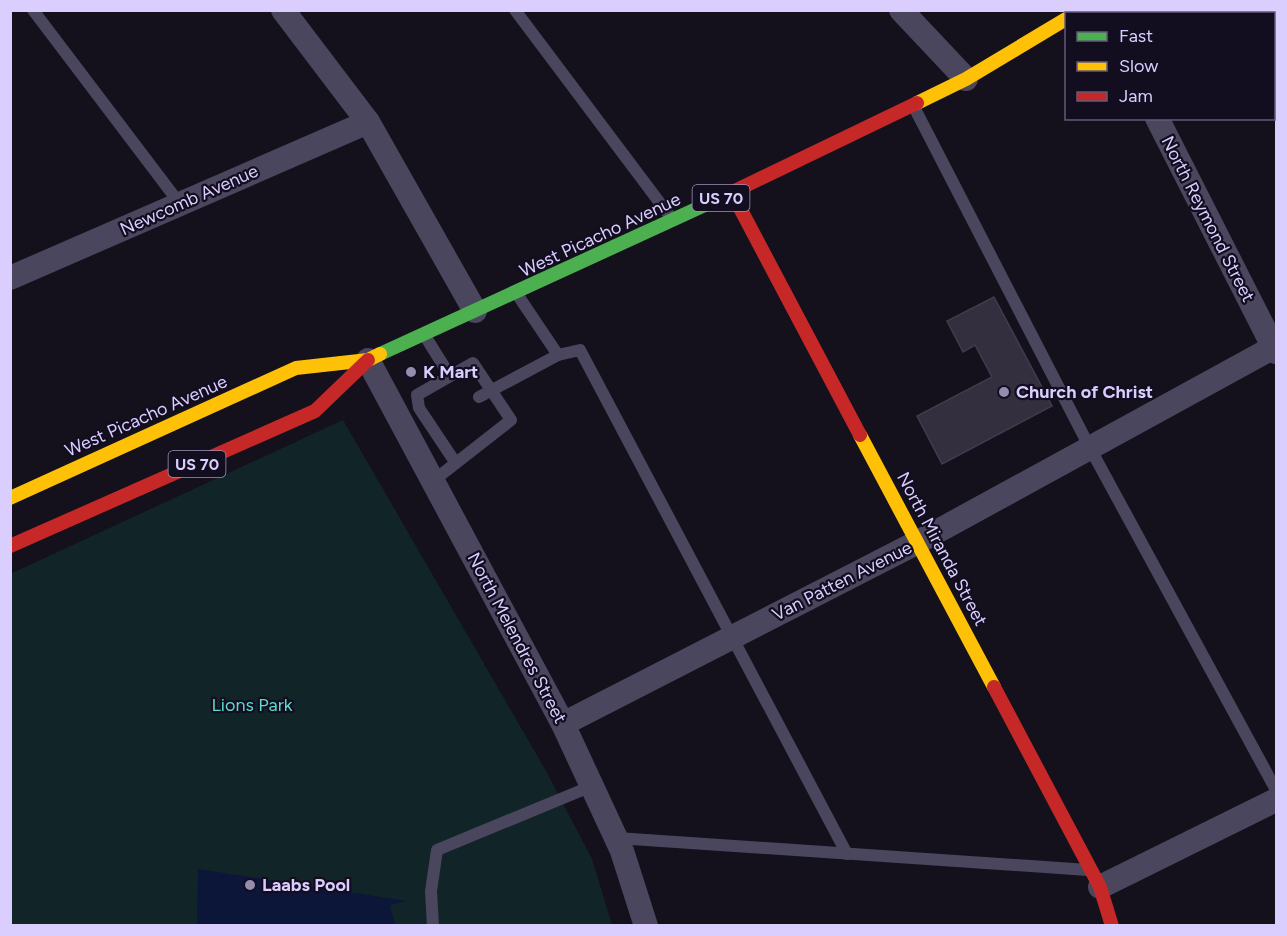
<svg xmlns="http://www.w3.org/2000/svg" width="1287" height="936" viewBox="0 0 1287 936" font-family="Figtree,sans-serif">
<rect width="100%" height="100%" fill="#14111c"/>
<!-- green -->
<path fill="#112528" d="M 343,420 L 546,771 L 592,859 L 612,925 L 11,925 L 10,574 Z"/>
<!-- water -->
<path fill="#0b1639" d="M 198,869 L 407,901 L 390,905 L 395,925 L 197,925 Z"/>
<!-- building -->
<path fill="#342f3e" stroke="#423b4f" stroke-width="1.5" d="M 994,297 L 1052,406 L 942,464 L 917,416 L 992,377 L 975,345 L 963,352 L 947,321 Z"/>
<g fill="none" stroke-linecap="round" stroke-linejoin="round">
<!-- lane -->
<g stroke="#4a465d" stroke-width="12">
<path d="M 33,10 L 180,204"/>
<path d="M 515,10 L 672,219"/>
<path d="M 914,107 L 1090,448 L 1276,790"/>
<path d="M 517,294 L 558,355"/>
<path d="M 425,336 L 450,376"/>
<path d="M 479,397 L 558,355 L 580,350 L 847,854"/>
<path d="M 433,481 L 511,420 L 473,363 L 417,395 L 419,408 L 455,462"/>
<path d="M 617,838 L 1088,870"/>
<path d="M 433,926 L 431,891 L 437,850 L 592,786"/>
</g>
<!-- street -->
<g stroke="#4a465d" stroke-width="24">
<path d="M 283,10 L 368,122 L 475,311"/>
<path d="M 901,10 L 966,79"/>
<path d="M 1102,10 L 1103,14"/>
<path d="M 1157,118 L 1276,352"/>
<path d="M 10,278 L 368,122"/>
<path d="M 368,360 L 563,724 L 622,851 L 646,926"/>
<path d="M 563,724 L 918,542 L 1276,346"/>
<path d="M 1100,887 L 1276,800"/>
</g>
<!-- fast -->
<path stroke="#4caf50" stroke-width="14" d="M 380,354 L 718,199"/>
<!-- slow -->
<g stroke="#ffc107" stroke-width="14">
<path d="M 917,103 L 966,79 L 1066,19"/>
<path d="M 860,435 L 994,687"/>
<path d="M 10,498 L 296,368 L 368,360 L 380,354"/>
</g>
<!-- jam -->
<g stroke="#c62828" stroke-width="14">
<path d="M 732,193 L 860,435"/>
<path d="M 718,199 L 917,103"/>
<path d="M 10,546 L 315,411 L 368,360"/>
<path d="M 994,687 L 1100,887 L 1112,926"/>
</g>
</g>
<!-- markers -->
<g fill="#958caf" stroke="#130d20" stroke-width="2">
<circle cx="411" cy="372" r="6"/>
<circle cx="1004" cy="392" r="6"/>
<circle cx="250" cy="885" r="6"/>
</g>
<g text-anchor="middle" stroke-width="4.5" stroke-linejoin="round" paint-order="stroke">
<!-- shield labels -->
<g fill="#130d20" stroke="#9e94bb" stroke-width="1.5">
<rect x="692.5" y="185" width="57" height="26" rx="4.5"/>
<rect x="168.5" y="451" width="57" height="26" rx="4.5"/>
</g>
<g font-size="16" font-weight="bold" fill="#dacefe">
<text x="721" y="204">US 70</text>
<text x="197" y="470">US 70</text>
</g>
<!-- street labels -->
<g font-size="18" fill="#dacefe" stroke="#130d20">
<text transform="translate(189 200) rotate(-24)" y="6">Newcomb Avenue</text>
<text transform="translate(1208 219) rotate(63)" y="6">North Reymond Street</text>
<text transform="translate(600 235) rotate(-25)" y="6">West Picacho Avenue</text>
<text transform="translate(146 416) rotate(-24)" y="6">West Picacho Avenue</text>
<text transform="translate(942 549) rotate(62)" y="6">North Miranda Street</text>
<text transform="translate(842 581) rotate(-27)" y="6">Van Patten Avenue</text>
<text transform="translate(517 638) rotate(62)" y="6">North Melendres Street</text>
</g>
<!-- poi labels -->
<g font-size="18" font-weight="bold" fill="#dacefe" stroke="#130d20" text-anchor="start">
<text x="423" y="378">K Mart</text>
<text x="1016" y="398">Church of Christ</text>
<text x="262" y="891">Laabs Pool</text>
</g>
<!-- park labels -->
<g font-size="18" fill="#5cdccd" stroke="#130d20">
<text x="252" y="711">Lions Park</text>
</g>
</g>
<!-- border -->
<rect width="1287" height="936" fill="none" stroke="#dacefe" stroke-width="24"/>
<!-- legend -->
<rect x="1065" y="12" width="210" height="108" fill="#130d20" stroke="#635a79" stroke-width="1.5"/>
<rect x="1077" y="32" width="30" height="9" fill="#4caf50" stroke="#635a79" stroke-width="1.5"/>
<text x="1119" y="42" font-size="18" fill="#dacefe">Fast</text>
<rect x="1077" y="62" width="30" height="9" fill="#ffc107" stroke="#635a79" stroke-width="1.5"/>
<text x="1119" y="72" font-size="18" fill="#dacefe">Slow</text>
<rect x="1077" y="92" width="30" height="9" fill="#c62828" stroke="#635a79" stroke-width="1.5"/>
<text x="1119" y="102" font-size="18" fill="#dacefe">Jam</text>
</svg>
